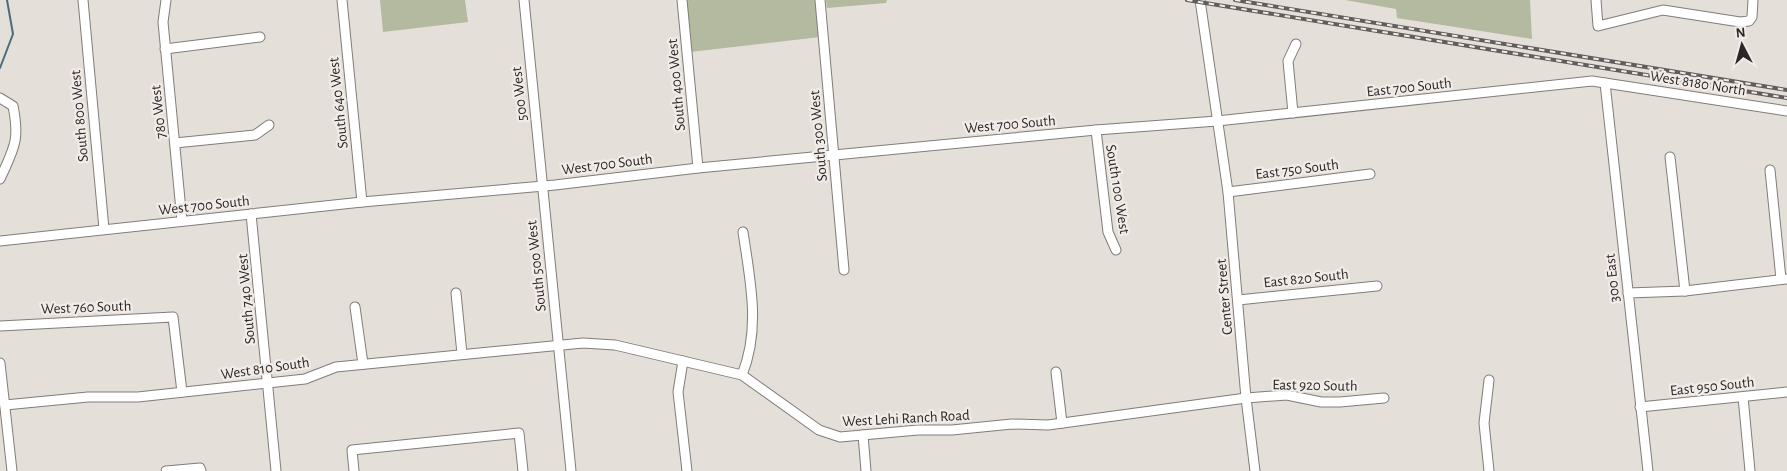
<svg xmlns="http://www.w3.org/2000/svg" width="1787" height="471" viewBox="0 0 1787 471" font-family="'Alegreya Sans',sans-serif">
<rect width="100%" height="100%" fill="#e5dfda"/>
<!-- green -->
<g fill="#b3baa0">
<path d="M 380,0 L 465,0 L 468,22 L 383,32 Z"/>
<path d="M 686,0 L 817,0 L 820,37 L 690,52 Z"/>
<path d="M 826,0 L 887,0 L 886,3 L 827,8 Z"/>
<path d="M 1345,0 L 1530,0 L 1532,39 L 1397,18 L 1396,9 Z"/>
</g>
<g fill="none" stroke-linecap="round" stroke-linejoin="round">
<!-- stream -->
<path stroke="#4d6c79" stroke-width="2" d="M 0,68 L 13,34 L 7,0"/>
<!-- minor casing -->
<g stroke="#827c78" stroke-width="11">
<g id="minor">
<path d="M 83,0 L 104,229"/>
<path d="M 166,0 L 163,22 L 182,221"/>
<path d="M 342,0 L 362,202"/>
<path d="M 524,0 L 571,471"/>
<path d="M 682,0 L 698,168"/>
<path d="M 820,0 L 844,270"/>
<path d="M 1200,0 L 1228,192 L 1246,398 L 1255,471"/>
<path d="M 1596,0 L 1598,26 L 1663,10 L 1740,22 L 1749,21 L 1752,17 L 1753,0"/>
<path d="M 165,49 L 260,37"/>
<path d="M 1605,83 L 1648,471"/>
<path d="M 0,98 L 13,106 C 20,141 14,148 0,179"/>
<path d="M 1293,113 L 1288,61 L 1296,44"/>
<path d="M 1096,130 L 1108,232 L 1116,250"/>
<path d="M 175,143 L 255,135 L 269,125"/>
<path d="M 1670,157 L 1685,291"/>
<path d="M 1770,170 L 1781,279"/>
<path d="M 1228,192 L 1370,174"/>
<path d="M 251,214 L 276,471"/>
<path d="M 0,241 L 362,202 L 555,185 L 698,168 L 1096,130 L 1217,121 L 1592,81 L 1787,111"/>
<path d="M 456,293 L 462,354"/>
<path d="M 1628,293 L 1685,291 L 1787,279"/>
<path d="M 1238,300 L 1377,286"/>
<path d="M 355,307 L 363,364"/>
<path d="M 0,326 L 173,317 L 182,392"/>
<path d="M 683,361 L 678,392 L 687,471"/>
<path d="M 0,363 L 12,471"/>
<path d="M 1056,372 L 1062,423"/>
<path d="M 742,375 C 761,328 750,280 743,232"/>
<path d="M 1743,397 L 1750,471"/>
<path d="M 5,405 L 88,397 L 138,397 L 305,379 L 336,367 L 583,343 L 615,345 L 742,375 L 819,430 L 840,437 L 918,430 L 952,430 L 1012,424 L 1048,425 L 1246,398 L 1287,395 L 1321,402 L 1340,402 L 1384,398"/>
<path d="M 1640,407 L 1787,392"/>
<path d="M 863,435 L 866,471"/>
<path d="M 166,471 L 200,468 L 201,471"/>
<path d="M 354,471 L 352,450 L 519,433 L 523,471"/>
<path d="M 1489,471 L 1484,423 L 1489,380"/>
</g>
</g>
<!-- minor -->
<use href="#minor" stroke="#fff" stroke-width="9"/>
<!-- rail casing -->
<g stroke="#615d5b" stroke-width="4">
<g id="rail">
<path d="M 1187,0 L 1787,98"/>
<path d="M 1235,0 L 1787,90"/>
</g>
</g>
<!-- rail -->
<use href="#rail" stroke="#f2ece8" stroke-width="2" stroke-dasharray="5.5" stroke-linecap="butt"/>
</g>
<g text-anchor="middle" stroke-width="4.5" stroke-linejoin="round" paint-order="stroke">
<!-- street labels -->
<g font-size="15" fill="#2a2726" stroke="#f2ece8">
<text transform="translate(1698 83) rotate(9)" y="5">West 8180 North</text>
<text transform="translate(676 85) rotate(-95)" y="5">South 400 West</text>
<text transform="translate(1409 87) rotate(-6)" y="5">East 700 South</text>
<text transform="translate(519 94) rotate(-96)" y="5">500 West</text>
<text transform="translate(338 103) rotate(-96)" y="5">South 640 West</text>
<text transform="translate(158 112) rotate(-96)" y="5">780 West</text>
<text transform="translate(79 116) rotate(-95)" y="5">South 800 West</text>
<text transform="translate(1010 124) rotate(-5)" y="5">West 700 South</text>
<text transform="translate(818 136) rotate(-95)" y="5">South 300 West</text>
<text transform="translate(607 164) rotate(-7)" y="5">West 700 South</text>
<text transform="translate(1297 169) rotate(-7)" y="5">East 750 South</text>
<text transform="translate(1118 189) rotate(81)" y="5">South 100 West</text>
<text transform="translate(204 205) rotate(-6)" y="5">West 700 South</text>
<text transform="translate(536 266) rotate(-96)" y="5">South 500 West</text>
<text transform="translate(1306 278) rotate(-6)" y="5">East 820 South</text>
<text transform="translate(1612 278) rotate(-96)" y="5">300 East</text>
<text transform="translate(1224 297) rotate(-95)" y="5">Center Street</text>
<text transform="translate(246 299) rotate(-95)" y="5">South 740 West</text>
<text transform="translate(86 307) rotate(-2)" y="5">West 760 South</text>
<text transform="translate(265 368) rotate(-8)" y="5">West 810 South</text>
<text transform="translate(1315 385) rotate(1)" y="5">East 920 South</text>
<text transform="translate(1712 386) rotate(-6)" y="5">East 950 South</text>
<text transform="translate(906 418) rotate(-3)" y="5">West Lehi Ranch Road</text>
</g>
</g>
<!-- north arrow -->
<g transform="translate(1742 45) rotate(354)" stroke="#f2ece8" stroke-width="4" paint-order="stroke">
<path d="M0-4L9 19L0 12L-9 19Z" fill="#2a2726"/>
<text y="-8" font-size="14" font-weight="bold" text-anchor="middle" fill="#2a2726">N</text>
</g>
</svg>
